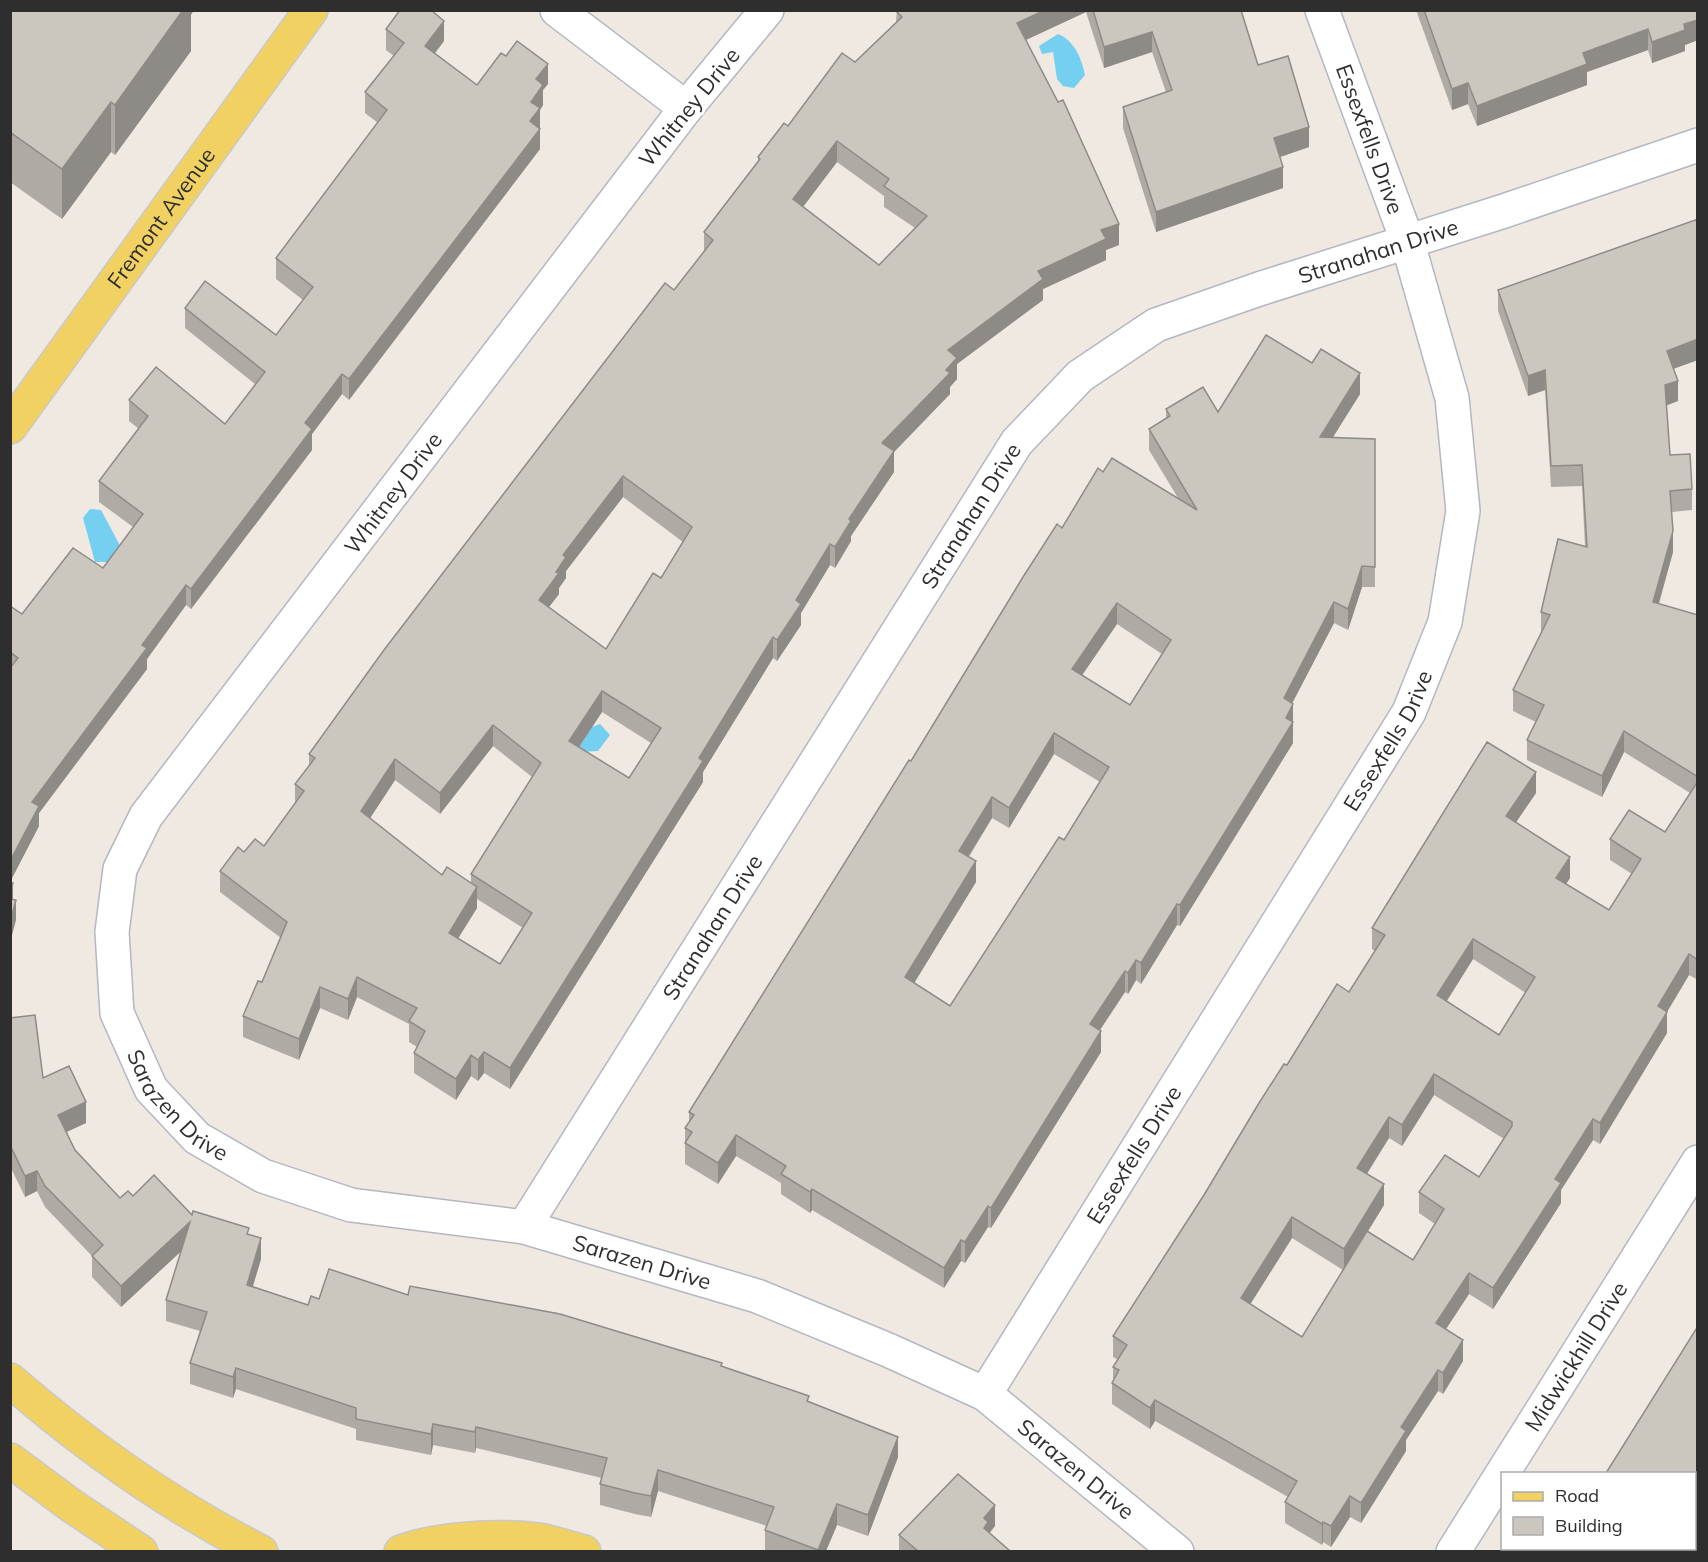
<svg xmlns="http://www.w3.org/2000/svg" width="1708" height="1562" viewBox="0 0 1708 1562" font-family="Mulish,sans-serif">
<rect width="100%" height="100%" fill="#efe9e1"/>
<!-- water -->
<g fill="#75cff0">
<path d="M 1058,34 C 1074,40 1082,59 1085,75 L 1074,88 L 1063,86 L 1057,79 L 1053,52 L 1042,54 L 1039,46 Z"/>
<path d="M 90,509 L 101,510 L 124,553 L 110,562 L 95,562 L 83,518 Z"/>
<path d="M 563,715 L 586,729 L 600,724 L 610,735 L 598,751 L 581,752 Z"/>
</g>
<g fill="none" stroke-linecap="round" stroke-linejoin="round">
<!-- minor casing -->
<g stroke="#b4b7c1" stroke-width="36">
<g id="minor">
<path d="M 557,10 L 686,108"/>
<path id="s1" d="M 767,10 L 686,108 L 146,816 L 120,869 L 112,932 L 117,1013 L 151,1089 L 197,1138 L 263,1176 L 351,1205 L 524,1227 L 757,1296 L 888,1350 L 985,1394 L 1177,1552"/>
<path id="s2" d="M 524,1227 L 1017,442 L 1080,376 L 1156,325 L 1259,289 L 1504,211 L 1698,145"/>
<path id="s3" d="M 985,1394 L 1409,712 L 1445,622 L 1463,511 L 1452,398 L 1407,240 L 1322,10"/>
<path id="s4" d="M 1453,1552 L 1698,1162"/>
</g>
</g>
<!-- major casing -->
<g stroke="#c9c9c9" stroke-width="36">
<g id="major">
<path id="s5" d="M 10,427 L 311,10"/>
<path d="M 10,1380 C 86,1446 171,1506 261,1552"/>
<path d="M 10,1460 L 72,1506 L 141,1552"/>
<path d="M 401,1552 C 439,1538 499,1535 539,1540 C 554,1543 569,1548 584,1552"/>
</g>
</g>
<!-- minor -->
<use href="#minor" stroke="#fff" stroke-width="33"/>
<!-- major -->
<use href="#major" stroke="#f2d163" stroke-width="33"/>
</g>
<!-- wall -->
<g fill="#afaba4" fill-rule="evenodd">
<path d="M 10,10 L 191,15 L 191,51 L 115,155 L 111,152 L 62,219 L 10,182 Z"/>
<path d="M 897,10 L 1241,10 L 1258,65 L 1309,147 L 1280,157 L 1283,188 L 1156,232 L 1123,128 L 1123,107 L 1166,92 L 1152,52 L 1104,68 L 1086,12 L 1026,40 L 1119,245 L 1106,250 L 1106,260 L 1043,289 L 1043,300 L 957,364 L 957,379 L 950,387 L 950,394 L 894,452 L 894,472 L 851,536 L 851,541 L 835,568 L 830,565 L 801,613 L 801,625 L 777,661 L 773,658 L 703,772 L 703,782 L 510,1089 L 484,1073 L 478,1081 L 471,1076 L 456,1100 L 414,1073 L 414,1053 L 417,1047 L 409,1042 L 409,1024 L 357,997 L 348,1020 L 320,1008 L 299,1060 L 243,1037 L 243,1016 L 262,982 L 281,938 L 220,892 L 220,871 L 244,852 L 264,846 L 295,804 L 295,784 L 309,766 L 309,754 L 704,252 L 704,232 L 758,162 L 758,157 L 896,22 ZM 837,162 L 884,196 L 884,207 L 915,228 L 879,265 L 803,207 ZM 623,497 L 683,542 L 661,578 L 606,649 L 549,607 L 559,594 L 559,588 L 566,578 L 566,571 ZM 602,712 L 651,743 L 629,778 L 579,747 ZM 493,746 L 532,777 L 471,874 L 471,883 L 442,875 L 370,818 L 395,780 L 440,814 ZM 477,899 L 523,928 L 500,964 L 458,938 L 477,908 Z"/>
<path d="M 1416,10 L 1698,10 L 1698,40 L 1685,45 L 1685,51 L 1652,63 L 1648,50 L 1587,72 L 1587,85 L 1477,126 L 1468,104 L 1452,110 Z"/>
<path d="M 386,29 L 444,41 L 435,53 L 477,85 L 548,84 L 543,90 L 543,105 L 540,110 L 540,149 L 349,400 L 342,394 L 312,434 L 312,450 L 191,609 L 186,605 L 147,659 L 147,669 L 39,813 L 39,826 L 10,882 L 10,606 L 22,614 L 103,568 L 133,527 L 99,502 L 99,481 L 139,429 L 129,421 L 129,400 L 225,424 L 255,384 L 185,328 L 185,308 L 276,335 L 303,300 L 276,279 L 276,258 L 378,123 L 365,113 L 365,92 L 394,56 L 386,50 Z"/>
<path d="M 1698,219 L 1698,360 L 1673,369 L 1678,401 L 1666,405 L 1670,455 L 1692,489 L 1692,510 L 1672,512 L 1673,552 L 1659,604 L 1698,615 L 1698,980 L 1689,975 L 1667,1012 L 1667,1033 L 1600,1144 L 1593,1140 L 1561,1190 L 1561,1203 L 1493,1309 L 1469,1294 L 1446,1329 L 1463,1361 L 1443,1394 L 1438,1391 L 1406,1440 L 1406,1451 L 1361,1523 L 1350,1517 L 1331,1547 L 1323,1542 L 1322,1545 L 1285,1523 L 1285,1502 L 1288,1497 L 1155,1421 L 1150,1429 L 1112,1404 L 1112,1383 L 1113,1381 L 1113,1367 L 1118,1360 L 1113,1357 L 1113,1336 L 1287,1065 L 1349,992 L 1375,951 L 1372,949 L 1372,928 L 1536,793 L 1516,822 L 1570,878 L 1566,884 L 1609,910 L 1632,874 L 1610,860 L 1610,839 L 1665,832 L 1690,793 L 1624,752 L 1602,797 L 1527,760 L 1527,740 L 1536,722 L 1513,711 L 1513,690 L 1541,633 L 1541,612 L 1585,547 L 1582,486 L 1551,487 L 1545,390 L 1528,396 L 1498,311 L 1498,290 ZM 1473,959 L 1526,993 L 1499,1035 L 1447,1001 ZM 1434,1095 L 1504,1139 L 1479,1177 L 1419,1192 L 1419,1213 L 1435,1224 L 1413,1260 L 1368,1231 L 1384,1205 L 1367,1174 L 1389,1138 L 1402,1146 ZM 1292,1238 L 1343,1270 L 1302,1337 L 1250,1304 Z"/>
<path d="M 1360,394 L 1332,438 L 1375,439 L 1375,587 L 1362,587 L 1348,630 L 1334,623 L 1292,703 L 1293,704 L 1293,743 L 1180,926 L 1177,925 L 1141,984 L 1136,980 L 1128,994 L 1125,992 L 1100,1030 L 1101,1052 L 991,1228 L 988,1227 L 965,1263 L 961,1261 L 944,1288 L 812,1210 L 810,1213 L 781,1194 L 781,1183 L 736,1156 L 718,1184 L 685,1164 L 685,1128 L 689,1122 L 689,1112 L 911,761 L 1062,528 L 1103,472 L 1178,498 L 1149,450 L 1149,429 L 1166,418 L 1166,409 L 1218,412 ZM 1117,624 L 1162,654 L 1130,705 L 1082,675 ZM 1054,754 L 1100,782 L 1064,840 L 950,1006 L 914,983 L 976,882 L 969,857 L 992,818 L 1009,828 Z"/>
<path d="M 10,1018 L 43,1078 L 86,1123 L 66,1132 L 75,1150 L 120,1198 L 133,1196 L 249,1234 L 261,1259 L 253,1286 L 308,1305 L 319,1299 L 408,1295 L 722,1366 L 809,1402 L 898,1457 L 868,1536 L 837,1525 L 826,1551 L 765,1551 L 765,1530 L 767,1526 L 658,1491 L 651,1517 L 635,1514 L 600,1505 L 600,1484 L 602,1478 L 476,1448 L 475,1453 L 433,1445 L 431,1455 L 356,1440 L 356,1429 L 236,1389 L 233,1398 L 190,1384 L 190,1363 L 200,1331 L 166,1321 L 166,1300 L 181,1251 L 121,1307 L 92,1277 L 92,1256 L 45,1207 L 37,1191 L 25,1197 L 10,1166 Z"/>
<path d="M 995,1526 L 990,1533 L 1010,1551 L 899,1551 L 899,1535 Z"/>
<path d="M 1562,1548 L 1695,1548 L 1698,1551 L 1562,1551 Z"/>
</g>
<!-- shaded-wall -->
<g fill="#8e8b86">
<path d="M 173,10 L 194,10 L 191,15 L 191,51 L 115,155 L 115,105 Z"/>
<path d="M 1045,10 L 1086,10 L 1086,12 L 1017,44 L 1017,23 Z"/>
<path d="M 1698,20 L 1698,40 L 1685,45 L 1685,51 L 1652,63 L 1652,42 L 1684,24 Z"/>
<path d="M 444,21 L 444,41 L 425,66 L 425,46 Z"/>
<path d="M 1648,29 L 1648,50 L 1587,72 L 1587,85 L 1477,126 L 1477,106 L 1583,53 Z"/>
<path d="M 1152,32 L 1152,52 L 1104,68 L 1104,47 Z"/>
<path d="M 548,64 L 548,84 L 543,90 L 543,105 L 540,110 L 540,149 L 349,400 L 349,379 L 531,102 L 536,79 Z"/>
<path d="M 1468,83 L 1468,104 L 1452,110 L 1452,89 Z"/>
<path d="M 111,102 L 111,152 L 62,219 L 62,169 Z"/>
<path d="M 1309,127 L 1309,147 L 1274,159 L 1274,138 Z"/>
<path d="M 837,141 L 837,162 L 793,220 L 793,199 Z"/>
<path d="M 1283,167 L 1283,188 L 1156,232 L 1156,212 Z"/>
<path d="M 1119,224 L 1119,245 L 1106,250 L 1106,260 L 1043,289 L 1043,300 L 957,364 L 957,379 L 950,387 L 950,394 L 894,452 L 894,472 L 851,536 L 851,541 L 835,568 L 835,547 L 849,519 L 882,443 L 948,350 L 1038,271 L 1101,230 Z"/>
<path d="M 1698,339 L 1698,360 L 1667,371 L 1667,351 Z"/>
<path d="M 1545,370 L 1545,390 L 1528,396 L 1528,376 Z"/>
<path d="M 1360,373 L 1360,394 L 1320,458 L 1320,437 Z"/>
<path d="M 342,374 L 342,394 L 312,434 L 312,450 L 191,609 L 191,589 L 305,423 Z"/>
<path d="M 1678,381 L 1678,401 L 1665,406 L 1665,385 Z"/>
<path d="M 623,476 L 623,497 L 566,571 L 566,578 L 559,588 L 559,594 L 539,620 L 539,600 L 556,572 L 563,555 Z"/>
<path d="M 1673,531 L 1673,552 L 1653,623 L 1653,602 Z"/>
<path d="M 830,544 L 830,565 L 801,613 L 801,625 L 777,661 L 777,640 L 796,600 Z"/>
<path d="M 1362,566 L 1362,587 L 1348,630 L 1348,609 Z"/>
<path d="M 186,585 L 186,605 L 147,659 L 147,669 L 39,813 L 39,826 L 10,882 L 10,861 L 32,802 L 142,645 Z"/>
<path d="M 1334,602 L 1334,623 L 1284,719 L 1284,698 Z"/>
<path d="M 1117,603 L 1117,624 L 1072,690 L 1072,669 Z"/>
<path d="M 773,637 L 773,658 L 703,772 L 703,782 L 510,1089 L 510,1068 Z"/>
<path d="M 602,691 L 602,712 L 569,762 L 569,741 Z"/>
<path d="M 1293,704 L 1293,743 L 1180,926 L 1180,905 Z"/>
<path d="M 493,725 L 493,746 L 440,814 L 440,793 Z"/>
<path d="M 1624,731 L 1624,752 L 1602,797 L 1602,776 Z"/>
<path d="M 1054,733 L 1054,754 L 1009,828 L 1009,808 Z"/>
<path d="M 395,759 L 395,780 L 361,832 L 361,811 Z"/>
<path d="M 1536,772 L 1536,793 L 1506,837 L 1506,816 Z"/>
<path d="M 992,797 L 992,818 L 959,871 L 959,851 Z"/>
<path d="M 1570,857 L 1570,878 L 1556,899 L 1556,878 Z"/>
<path d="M 976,861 L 976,882 L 905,998 L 905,977 Z"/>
<path d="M 13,883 L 13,903 L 10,914 L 10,894 Z"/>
<path d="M 477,887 L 477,908 L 449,953 L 449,933 Z"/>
<path d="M 16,900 L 16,920 L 10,943 L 10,922 Z"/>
<path d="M 1177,904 L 1177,925 L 1141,984 L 1141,963 Z"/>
<path d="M 1473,939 L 1473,959 L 1437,1016 L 1437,995 Z"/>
<path d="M 1689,954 L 1689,975 L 1658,1027 L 1658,1006 Z"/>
<path d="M 1136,960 L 1136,980 L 1128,994 L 1128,973 Z"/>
<path d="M 1125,971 L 1125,992 L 1090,1045 L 1090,1024 Z"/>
<path d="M 357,977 L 357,997 L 348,1020 L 348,999 Z"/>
<path d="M 320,987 L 320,1008 L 299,1060 L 299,1039 Z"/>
<path d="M 1667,1012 L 1667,1033 L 1600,1144 L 1600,1123 Z"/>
<path d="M 1101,1031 L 1101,1052 L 991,1228 L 991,1208 Z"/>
<path d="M 484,1052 L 484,1073 L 478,1081 L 478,1060 Z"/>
<path d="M 471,1055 L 471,1076 L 456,1100 L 456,1079 Z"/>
<path d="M 1434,1074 L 1434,1095 L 1402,1146 L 1402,1125 Z"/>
<path d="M 86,1102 L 86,1123 L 58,1136 L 58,1115 Z"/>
<path d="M 1389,1117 L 1389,1138 L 1357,1189 L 1357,1168 Z"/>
<path d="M 1593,1119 L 1593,1140 L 1561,1190 L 1561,1203 L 1493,1309 L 1493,1288 L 1555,1179 Z"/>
<path d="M 736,1135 L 736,1156 L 718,1184 L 718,1163 Z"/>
<path d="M 37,1171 L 37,1191 L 25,1197 L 25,1176 Z"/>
<path d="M 1384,1184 L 1384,1205 L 1344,1270 L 1344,1249 Z"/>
<path d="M 812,1189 L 812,1210 L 810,1213 L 810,1192 Z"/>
<path d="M 988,1206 L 988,1227 L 965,1263 L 965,1242 Z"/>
<path d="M 1292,1217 L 1292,1238 L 1241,1319 L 1241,1298 Z"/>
<path d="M 190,1222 L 190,1243 L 121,1307 L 121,1286 Z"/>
<path d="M 261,1238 L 261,1259 L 247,1305 L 247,1285 Z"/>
<path d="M 961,1240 L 961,1261 L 944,1288 L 944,1268 Z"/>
<path d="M 1469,1273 L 1469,1294 L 1436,1344 L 1436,1323 Z"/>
<path d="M 1463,1340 L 1463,1361 L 1443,1394 L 1443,1373 Z"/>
<path d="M 236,1368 L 236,1389 L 233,1398 L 233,1377 Z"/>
<path d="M 1438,1370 L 1438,1391 L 1406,1440 L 1406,1451 L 1361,1523 L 1361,1503 L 1401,1427 Z"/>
<path d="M 1155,1400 L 1155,1421 L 1150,1429 L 1150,1408 Z"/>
<path d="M 433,1424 L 433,1445 L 431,1455 L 431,1434 Z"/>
<path d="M 476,1427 L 476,1448 L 475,1453 L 475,1432 Z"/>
<path d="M 898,1437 L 898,1457 L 868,1536 L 868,1515 Z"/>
<path d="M 658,1470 L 658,1491 L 651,1517 L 651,1496 Z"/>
<path d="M 1350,1496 L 1350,1517 L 1331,1547 L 1331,1526 Z"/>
<path d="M 837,1504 L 837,1525 L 826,1551 L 818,1551 Z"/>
<path d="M 995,1505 L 995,1526 L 988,1534 L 984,1548 L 984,1518 Z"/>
<path d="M 1323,1522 L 1323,1542 L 1322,1545 L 1322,1524 Z"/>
</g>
<!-- building -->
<g fill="#cbc7bf" stroke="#8e8b86" stroke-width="1.5" fill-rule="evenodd">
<path d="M 10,10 L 183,10 L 115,105 L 111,102 L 62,169 L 10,132 Z"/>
<path d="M 400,10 L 431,10 L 444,21 L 425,46 L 477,85 L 501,53 L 506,56 L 517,41 L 548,64 L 536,79 L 543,85 L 531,102 L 540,108 L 530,121 L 540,129 L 349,379 L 342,374 L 305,423 L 312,429 L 191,589 L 186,585 L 142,645 L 147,648 L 32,802 L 39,806 L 10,861 L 10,668 L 18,658 L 10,652 L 10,606 L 22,614 L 73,548 L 103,568 L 143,514 L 99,481 L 148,416 L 129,400 L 156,367 L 225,424 L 265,372 L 185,308 L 205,281 L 276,335 L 313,287 L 276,258 L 387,110 L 365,92 L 404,43 L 386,29 Z"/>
<path d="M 897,10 L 1045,10 L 1017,23 L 1058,102 L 1063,100 L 1119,224 L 1101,230 L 1106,239 L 1038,271 L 1043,279 L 948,350 L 957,358 L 946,370 L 950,373 L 882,443 L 894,451 L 849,519 L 851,521 L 835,547 L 830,544 L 796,600 L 801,604 L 777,640 L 773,637 L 699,758 L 703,761 L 510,1068 L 484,1052 L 478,1060 L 471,1055 L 456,1079 L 414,1053 L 425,1031 L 409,1021 L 417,1008 L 357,977 L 348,999 L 320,987 L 299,1039 L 243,1016 L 258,981 L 262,982 L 287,922 L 220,871 L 238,847 L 244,852 L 255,839 L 264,846 L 304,791 L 295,784 L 315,758 L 309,754 L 384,650 L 665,283 L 674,290 L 713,240 L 704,232 L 760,159 L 758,157 L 784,123 L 788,126 L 842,53 L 855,62 L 902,17 L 896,11 ZM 837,141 L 889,179 L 884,186 L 927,216 L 879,265 L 793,199 ZM 623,476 L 692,527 L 661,578 L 653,573 L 606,649 L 539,600 L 559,573 L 556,572 L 566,557 L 563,555 ZM 602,691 L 661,728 L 629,778 L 569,741 ZM 493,725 L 541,763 L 471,874 L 532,913 L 500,964 L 449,933 L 477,887 L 447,867 L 442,875 L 361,811 L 395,759 L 440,793 Z"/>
<path d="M 1093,10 L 1241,10 L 1258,65 L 1288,56 L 1309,127 L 1274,138 L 1283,167 L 1156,212 L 1123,107 L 1172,90 L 1152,32 L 1104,47 Z"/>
<path d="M 1424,10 L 1698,10 L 1698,20 L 1684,24 L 1685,30 L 1652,42 L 1648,29 L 1583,53 L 1587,64 L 1477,106 L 1468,83 L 1452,89 Z"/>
<path d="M 1698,219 L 1698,339 L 1667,351 L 1678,381 L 1665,385 L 1670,455 L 1690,454 L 1692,489 L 1670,491 L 1673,531 L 1653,602 L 1698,615 L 1698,777 L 1624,731 L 1602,776 L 1527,740 L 1544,705 L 1513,690 L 1550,615 L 1541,612 L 1558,539 L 1587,547 L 1582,465 L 1551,466 L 1545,370 L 1528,376 L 1498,290 Z"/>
<path d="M 1266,335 L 1312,363 L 1321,349 L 1360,373 L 1320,437 L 1375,439 L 1375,567 L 1362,566 L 1348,609 L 1334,602 L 1284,698 L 1293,704 L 1286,718 L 1293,722 L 1180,905 L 1177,904 L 1141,963 L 1136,960 L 1128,973 L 1125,971 L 1090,1024 L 1101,1031 L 991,1208 L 988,1206 L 965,1242 L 961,1240 L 944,1268 L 812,1189 L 810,1192 L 781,1174 L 786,1166 L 736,1135 L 718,1163 L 685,1143 L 692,1132 L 685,1128 L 694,1115 L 689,1112 L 909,760 L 911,761 L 1023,577 L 1057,524 L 1062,528 L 1098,468 L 1103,472 L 1112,458 L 1197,510 L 1149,429 L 1170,416 L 1166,409 L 1203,387 L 1218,412 ZM 1117,603 L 1171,640 L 1130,705 L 1072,669 ZM 1054,733 L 1109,767 L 1064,840 L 1059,837 L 950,1006 L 905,977 L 976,861 L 959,851 L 992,797 L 1009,808 Z"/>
<path d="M 1487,742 L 1536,772 L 1506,816 L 1570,857 L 1556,878 L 1609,910 L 1641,859 L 1610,839 L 1629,810 L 1665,832 L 1698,781 L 1698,960 L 1689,954 L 1658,1006 L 1667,1012 L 1600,1123 L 1593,1119 L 1555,1179 L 1561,1183 L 1493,1288 L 1469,1273 L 1436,1323 L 1463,1340 L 1443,1373 L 1438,1370 L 1401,1427 L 1406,1431 L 1361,1503 L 1350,1496 L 1331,1526 L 1323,1522 L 1322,1524 L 1285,1502 L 1297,1481 L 1155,1400 L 1150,1408 L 1112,1383 L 1119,1370 L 1113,1367 L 1127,1345 L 1113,1336 L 1204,1195 L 1259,1103 L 1284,1064 L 1287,1065 L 1337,984 L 1349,992 L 1385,935 L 1372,928 ZM 1473,939 L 1535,977 L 1499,1035 L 1437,995 ZM 1434,1074 L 1512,1122 L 1512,1126 L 1479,1177 L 1445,1155 L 1419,1192 L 1444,1209 L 1413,1260 L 1367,1231 L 1302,1337 L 1241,1298 L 1292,1217 L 1344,1249 L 1384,1184 L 1357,1168 L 1389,1117 L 1402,1125 Z"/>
<path d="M 10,882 L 13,883 L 10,894 Z"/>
<path d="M 10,899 L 16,900 L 10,922 Z"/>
<path d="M 35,1015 L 43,1078 L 69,1066 L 86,1102 L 58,1115 L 75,1150 L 120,1198 L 128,1191 L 133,1196 L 154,1175 L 192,1215 L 193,1211 L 249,1228 L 247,1234 L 261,1238 L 247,1285 L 308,1305 L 311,1296 L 319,1299 L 329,1269 L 408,1295 L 410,1286 L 560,1314 L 722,1363 L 721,1366 L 809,1396 L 807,1401 L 898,1437 L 868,1515 L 837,1504 L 818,1550 L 765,1530 L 774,1507 L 658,1470 L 651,1496 L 635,1493 L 600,1484 L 607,1458 L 476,1427 L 475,1432 L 433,1424 L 431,1434 L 356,1419 L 356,1408 L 236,1368 L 233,1377 L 190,1363 L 207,1312 L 166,1300 L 190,1222 L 121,1286 L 92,1256 L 103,1245 L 45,1186 L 37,1171 L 25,1176 L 10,1145 L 10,1018 Z"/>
<path d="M 1698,1326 L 1698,1551 L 1567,1551 L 1568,1548 L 1695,1548 L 1695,1473 L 1606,1473 Z"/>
<path d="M 958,1474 L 995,1505 L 984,1518 L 988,1522 L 984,1528 L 1010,1551 L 918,1551 L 899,1535 Z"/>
</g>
<g text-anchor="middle" stroke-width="6" stroke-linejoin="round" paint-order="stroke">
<!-- street labels -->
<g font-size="22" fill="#2e2e2e" stroke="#fff">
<text transform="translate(689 107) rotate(-51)" y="8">Whitney Drive</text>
<text transform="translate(1370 139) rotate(70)" y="8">Essexfells Drive</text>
<text dy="8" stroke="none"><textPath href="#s5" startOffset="258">Fremont Avenue</textPath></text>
<text dy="8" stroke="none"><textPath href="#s2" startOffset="1344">Stranahan Drive</textPath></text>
<text transform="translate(393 493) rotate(-53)" y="8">Whitney Drive</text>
<text dy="8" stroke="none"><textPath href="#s2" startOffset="840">Stranahan Drive</textPath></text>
<text dy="8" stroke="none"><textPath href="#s3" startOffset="768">Essexfells Drive</textPath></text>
<text dy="8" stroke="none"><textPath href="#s2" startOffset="354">Stranahan Drive</textPath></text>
<text dy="8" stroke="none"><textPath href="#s1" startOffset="1334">Sarazen Drive</textPath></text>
<text dy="8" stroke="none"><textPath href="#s3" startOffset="282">Essexfells Drive</textPath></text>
<text dy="8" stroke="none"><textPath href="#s1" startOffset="1838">Sarazen Drive</textPath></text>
<text dy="8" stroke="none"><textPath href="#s4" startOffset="231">Midwickhill Drive</textPath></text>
<text dy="8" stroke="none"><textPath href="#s1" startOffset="2324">Sarazen Drive</textPath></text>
</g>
</g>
<!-- border -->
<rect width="1708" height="1562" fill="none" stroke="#2e2e2e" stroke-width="24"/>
<!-- legend -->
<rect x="1501" y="1472" width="195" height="78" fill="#ffffff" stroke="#ababab" stroke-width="1.5"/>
<rect x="1513" y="1492" width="30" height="9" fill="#f2d163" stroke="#ababab" stroke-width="1.5"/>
<text x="1555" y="1502" font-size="18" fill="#2e2e2e">Road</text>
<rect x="1513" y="1517" width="30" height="18" fill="#cbc7bf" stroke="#ababab" stroke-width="1.5"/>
<text x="1555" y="1532" font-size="18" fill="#2e2e2e">Building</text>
</svg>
